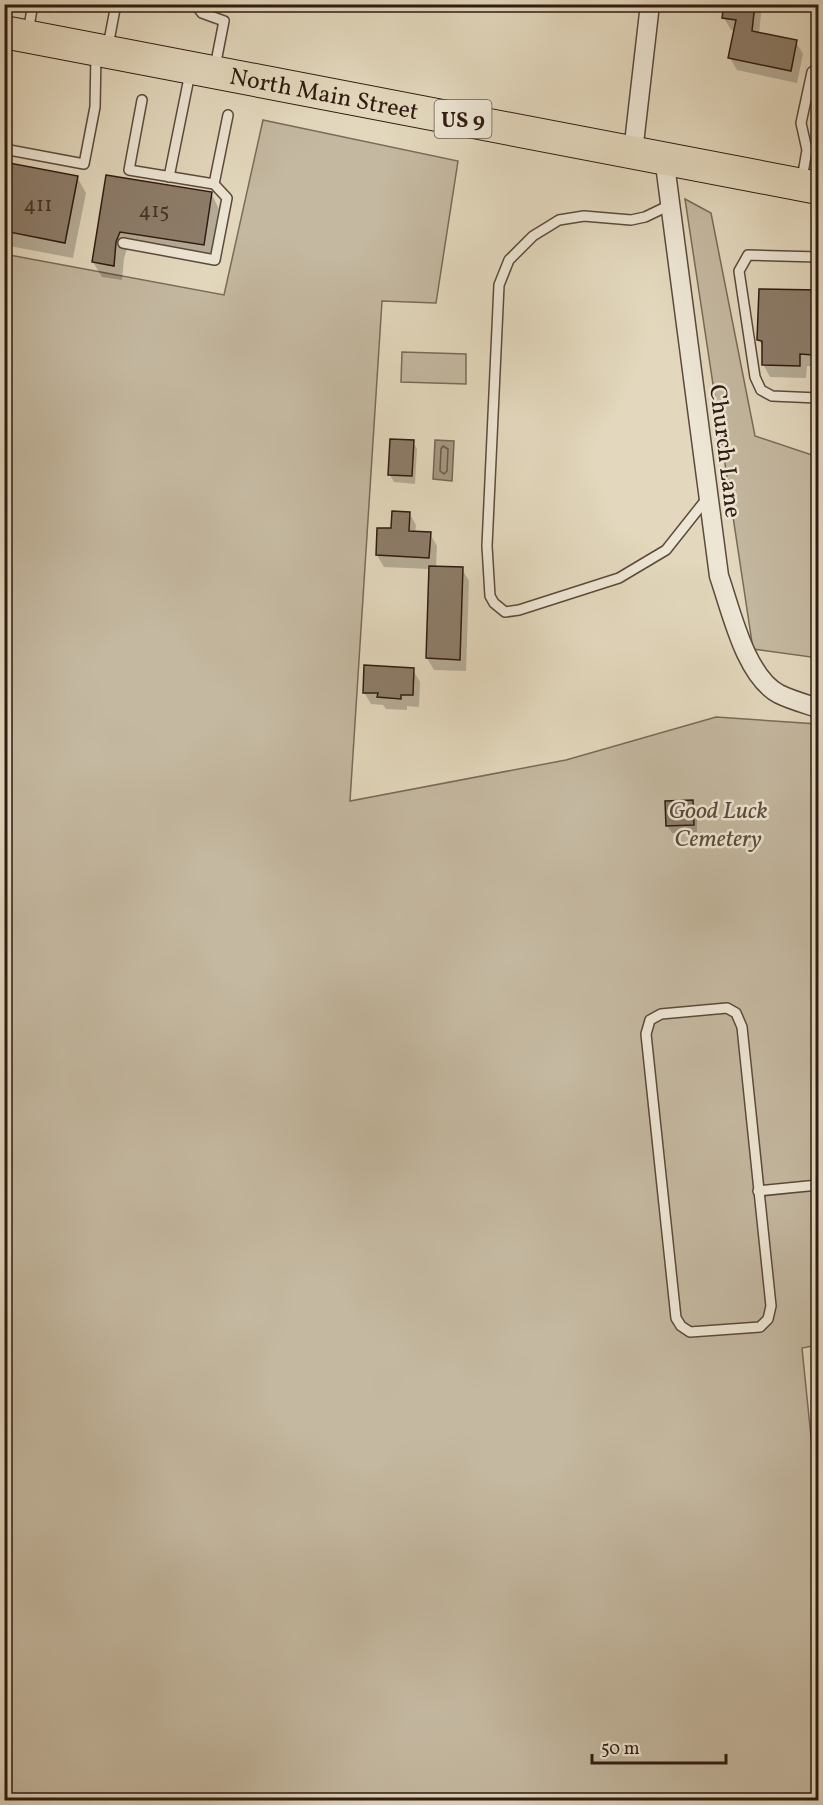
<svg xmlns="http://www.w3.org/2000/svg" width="823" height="1805" viewBox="0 0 823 1805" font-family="Vollkorn,serif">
<rect width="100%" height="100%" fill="#e3d8bd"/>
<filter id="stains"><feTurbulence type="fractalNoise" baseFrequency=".00333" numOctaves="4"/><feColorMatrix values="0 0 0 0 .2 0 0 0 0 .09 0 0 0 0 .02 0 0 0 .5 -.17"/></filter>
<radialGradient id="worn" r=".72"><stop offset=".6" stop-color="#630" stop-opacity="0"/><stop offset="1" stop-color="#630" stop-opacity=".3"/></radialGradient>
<!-- green -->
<g fill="#c4b8a0" stroke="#7a6a58" stroke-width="1.5">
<path d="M 263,120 L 458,161 L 436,303 L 382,301 L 350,801 L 566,760 L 716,717 L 818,724 L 818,1345 L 802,1348 L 818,1506 L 818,1800 L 5,1800 L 4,254 L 224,295 Z"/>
<path d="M 685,199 L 711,213 L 755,436 L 818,457 L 818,658 L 753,649 Z"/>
<path d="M 402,352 L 466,354 L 466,384 L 401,382 Z"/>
</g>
<!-- water -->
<path fill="#a69883" stroke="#766655" stroke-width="1.5" d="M 435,440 L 454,441 L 452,481 L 433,479 Z"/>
<!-- shadow -->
<g fill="#0003">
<path d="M 723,4 L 762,4 L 759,34 L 796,42 L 803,54 L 797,83 L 737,70 L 730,58 L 736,31 L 731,30 L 724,18 L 725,8 Z"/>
<path d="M 4,163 L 77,177 L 86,193 L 73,258 L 4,245 Z"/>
<path d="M 107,177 L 211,193 L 219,209 L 212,259 L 128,246 L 124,258 L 122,280 L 102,277 L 93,262 Z"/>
<path d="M 818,292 L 818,366 L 807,366 L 806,378 L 770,377 L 763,364 L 764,348 L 759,340 Z"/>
<path d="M 413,442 L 417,449 L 415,484 L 394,482 L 390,475 Z"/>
<path d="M 409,513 L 416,525 L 415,533 L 430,534 L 437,546 L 436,568 L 462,569 L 469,581 L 466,671 L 434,670 L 427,658 L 430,569 L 384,567 L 377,555 L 392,530 Z"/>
<path d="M 413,670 L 420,682 L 419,707 L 407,706 L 407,710 L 386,709 L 383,705 L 371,704 L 364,692 Z"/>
<path d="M 692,801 L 697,809 L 697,832 L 672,833 L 667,825 Z"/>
</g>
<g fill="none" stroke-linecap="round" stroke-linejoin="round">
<!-- shore -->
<path stroke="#6a5a4a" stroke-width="1.5" d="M 443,446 L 448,449 L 447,471 L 444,474 L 440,471 L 441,449 Z"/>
</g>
<!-- building -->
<g fill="#8d7d6a" stroke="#2f1b11" stroke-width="1.5">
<path d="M 724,4 L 755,4 L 752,31 L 797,40 L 791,71 L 728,58 L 736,20 L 722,18 Z"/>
<path d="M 4,162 L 78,176 L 65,243 L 4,231 Z"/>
<path d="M 106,175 L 212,192 L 204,245 L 120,232 L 116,242 L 114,266 L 92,262 Z"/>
<path d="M 759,289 L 819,290 L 819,315 L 814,315 L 813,355 L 800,354 L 800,366 L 762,365 L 762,341 L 757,340 Z"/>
<path d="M 390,439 L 414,440 L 412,476 L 388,475 Z"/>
<path d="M 392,511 L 410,512 L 409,531 L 431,532 L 429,558 L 376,555 L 377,528 L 391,528 Z"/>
<path d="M 429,566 L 463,567 L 460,660 L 426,658 Z"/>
<path d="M 364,665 L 414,668 L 413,695 L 401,695 L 401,699 L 377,697 L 378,693 L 363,693 Z"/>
<path d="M 693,800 L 694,825 L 666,826 L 665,801 Z"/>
</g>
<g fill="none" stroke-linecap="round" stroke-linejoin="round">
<!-- lane casing -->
<g stroke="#5c4a3c" stroke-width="12">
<g id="lane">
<path d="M 195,4 L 202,13 L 224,21 L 215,67"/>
<path d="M 28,32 L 33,4"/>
<path d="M 108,46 L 116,4"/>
<path d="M 4,149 L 84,164 L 95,107 L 96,54"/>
<path d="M 169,177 L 190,73"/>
<path d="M 802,179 L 807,150 L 801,123 L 812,72 L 818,67"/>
<path d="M 214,184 L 228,115"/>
<path d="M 670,205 L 645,217 L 631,220 L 584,216 L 559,220 L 533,236 L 509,260 L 499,285 L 487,546 L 490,596 L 494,603 L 505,612 L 519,610 L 619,578 L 666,550 L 708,497"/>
<path d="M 123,243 L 215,260 L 227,198 L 214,184 L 129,170 L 142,100"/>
<path d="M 818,257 L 748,255 L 739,271 L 755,377 L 761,390 L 772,396 L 818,398"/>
<path d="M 727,1008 L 736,1013 L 742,1027 L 771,1306 L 768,1319 L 760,1327 L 690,1332 L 681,1326 L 676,1318 L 646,1034 L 650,1020 L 661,1014 Z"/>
<path d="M 758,1191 L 818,1185"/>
</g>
</g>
<!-- street casing -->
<g stroke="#5c4a3c" stroke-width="21">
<g id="street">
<path d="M 633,152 L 650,4"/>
<path d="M 664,157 L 719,576 C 731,610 745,676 779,694 C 791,700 806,704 818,708"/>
</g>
</g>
<!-- highway casing -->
<g stroke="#2f1b11" stroke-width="34">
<g id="highway">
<path id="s1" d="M 4,32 L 818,188"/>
</g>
</g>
<!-- lane -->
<use href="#lane" stroke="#ede6d4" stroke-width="9"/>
<!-- street -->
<use href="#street" stroke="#ede6d4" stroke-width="18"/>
<!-- highway -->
<use href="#highway" stroke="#e3d8bd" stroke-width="32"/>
</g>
<g text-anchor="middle" stroke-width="5" stroke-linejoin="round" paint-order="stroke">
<!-- number labels -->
<g font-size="21" fill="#463427">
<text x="38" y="211">411</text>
<text x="154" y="217">415</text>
</g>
<!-- shield labels -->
<rect fill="#ede6d4" stroke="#68584c" stroke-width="1.5" x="434.5" y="100" width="57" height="38" rx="4.5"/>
<g font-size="22" font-weight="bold" fill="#2f1b11">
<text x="463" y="127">US 9</text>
</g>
<!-- street labels -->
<g font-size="24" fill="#2f1b11" stroke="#ede6d4">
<text dy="8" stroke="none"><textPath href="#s1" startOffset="326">North Main Street</textPath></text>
<text transform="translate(726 451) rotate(83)" y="8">Church Lane</text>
</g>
<!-- park labels -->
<g font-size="24" font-style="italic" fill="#5c4a3c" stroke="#ede6d4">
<text x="718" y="818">Good Luck<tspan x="718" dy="28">Cemetery</tspan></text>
</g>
</g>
<!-- margin -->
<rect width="823" height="1805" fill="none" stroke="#e3d8bd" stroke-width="24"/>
<rect x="6" y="6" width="811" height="1793" fill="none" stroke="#2f1b11" stroke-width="3"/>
<rect x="12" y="12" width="799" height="1781" fill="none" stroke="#2f1b11" stroke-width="1.5"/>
<!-- scale -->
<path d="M592 1754v9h134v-9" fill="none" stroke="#2f1b11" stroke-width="3"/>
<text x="601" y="1754" font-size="18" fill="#2f1b11" stroke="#ede6d4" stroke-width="4.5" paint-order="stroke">50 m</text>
<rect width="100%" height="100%" filter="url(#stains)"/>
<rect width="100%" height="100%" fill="url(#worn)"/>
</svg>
